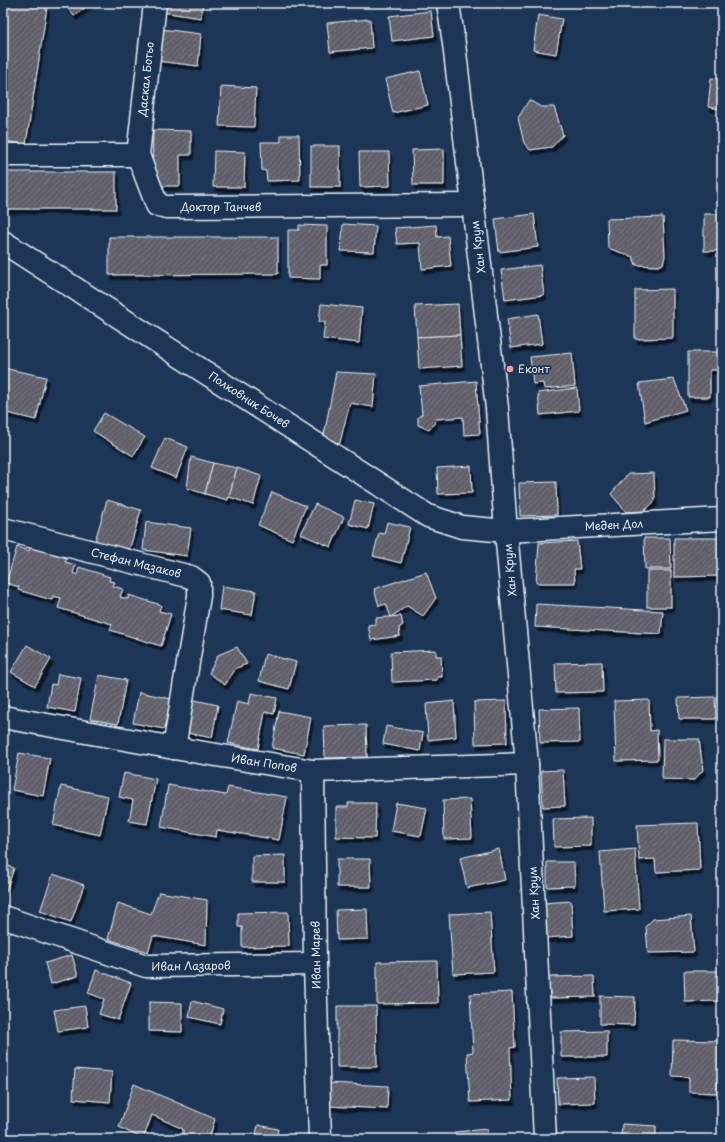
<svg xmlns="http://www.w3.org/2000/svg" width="725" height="1142" viewBox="0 0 725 1142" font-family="'Playpen Sans',sans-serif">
<defs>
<pattern id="building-hatch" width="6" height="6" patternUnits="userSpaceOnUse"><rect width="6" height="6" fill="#615f6b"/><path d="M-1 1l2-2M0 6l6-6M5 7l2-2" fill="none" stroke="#787681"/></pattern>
<filter id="shadow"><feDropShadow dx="2.5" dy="4.5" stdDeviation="0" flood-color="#0009"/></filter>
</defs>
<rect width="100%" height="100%" fill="#1d3557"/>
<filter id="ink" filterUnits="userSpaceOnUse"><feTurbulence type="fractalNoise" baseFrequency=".025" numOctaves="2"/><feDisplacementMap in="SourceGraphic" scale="8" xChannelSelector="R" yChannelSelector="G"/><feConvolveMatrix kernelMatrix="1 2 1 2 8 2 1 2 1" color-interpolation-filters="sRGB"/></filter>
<g filter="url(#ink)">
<!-- building -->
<g fill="url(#building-hatch)" stroke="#e8f1f8" filter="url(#shadow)">
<path d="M 8,3 L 20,3 L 47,7 L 26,144 L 3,141 L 3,34 Z"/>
<path d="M 63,3 L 91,3 L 74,16 Z"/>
<path d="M 163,3 L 203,3 L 201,18 L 162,12 Z"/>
<path d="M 431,11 L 434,36 L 392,41 L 389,16 Z"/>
<path d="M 538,15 L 562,19 L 556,54 L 533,50 Z"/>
<path d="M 370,19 L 372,48 L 330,52 L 327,23 Z"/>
<path d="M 161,29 L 201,34 L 198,66 L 157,61 Z"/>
<path d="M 420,71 L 428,105 L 393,113 L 385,79 Z"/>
<path d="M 711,78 L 722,79 L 722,109 L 708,107 Z"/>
<path d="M 221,86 L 256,88 L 254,127 L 219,126 Z"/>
<path d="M 529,100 L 541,107 L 554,107 L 563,135 L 552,147 L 530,150 L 524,143 L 518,118 Z"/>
<path d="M 153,130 L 191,131 L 191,155 L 180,155 L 180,186 L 152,186 Z"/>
<path d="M 281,135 L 299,135 L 300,180 L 267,181 L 266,171 L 262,170 L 261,142 L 281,142 Z"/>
<rect x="311" y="146" width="29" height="41"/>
<path d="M 444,149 L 444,185 L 413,185 L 412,150 Z"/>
<path d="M 214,151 L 245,152 L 244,187 L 213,187 Z"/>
<path d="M 359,152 L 389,152 L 390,186 L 360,187 Z"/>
<rect x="3" y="172" width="113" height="37"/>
<path d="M 534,214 L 538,247 L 499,252 L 495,219 Z"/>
<rect x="704" y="214" width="18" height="37"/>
<path d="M 663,217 L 665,256 L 663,264 L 658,266 L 636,265 L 633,257 L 608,248 L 607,219 Z"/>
<path d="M 343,224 L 376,226 L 374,252 L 341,251 Z"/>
<path d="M 299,225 L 327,226 L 327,265 L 320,265 L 320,279 L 288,278 L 288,230 L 299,230 Z"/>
<path d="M 436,225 L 437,237 L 448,236 L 451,266 L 422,269 L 420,243 L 397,244 L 395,228 Z"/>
<path d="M 109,237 L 278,237 L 278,274 L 109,275 Z"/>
<path d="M 540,265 L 544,295 L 505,300 L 501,270 Z"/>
<path d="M 673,289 L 673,338 L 635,339 L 635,290 Z"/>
<path d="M 321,304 L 362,308 L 359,343 L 323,339 L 325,322 L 319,322 Z"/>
<path d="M 458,304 L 460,335 L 417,337 L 415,306 Z"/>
<path d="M 538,314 L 542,344 L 511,348 L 507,319 Z"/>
<path d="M 460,335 L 462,366 L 419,369 L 417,337 Z"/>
<path d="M 688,352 L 722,352 L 722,370 L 710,370 L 710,397 L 688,397 Z"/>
<path d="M 572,353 L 575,386 L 544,389 L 543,383 L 533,384 L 530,357 Z"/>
<path d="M 3,368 L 46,377 L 36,420 L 3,412 Z"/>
<path d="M 336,372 L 376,374 L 373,407 L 350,403 L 339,446 L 324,435 Z"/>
<path d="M 674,379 L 686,410 L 645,422 L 639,383 Z"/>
<path d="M 476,381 L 480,434 L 464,435 L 463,417 L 436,419 L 434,424 L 429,430 L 418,425 L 418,417 L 422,414 L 419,386 Z"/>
<path d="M 577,388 L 579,411 L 540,415 L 538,393 Z"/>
<path d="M 104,413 L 145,437 L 133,456 L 93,431 Z"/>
<path d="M 165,438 L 188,447 L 176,478 L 152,468 Z"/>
<path d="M 191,457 L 213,463 L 205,494 L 187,488 Z"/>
<path d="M 213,463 L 237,468 L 228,500 L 205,494 Z"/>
<path d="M 471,466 L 472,493 L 438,494 L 437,468 Z"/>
<path d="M 237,468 L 261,476 L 253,505 L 229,497 Z"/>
<path d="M 654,473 L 655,501 L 644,511 L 626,512 L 611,494 L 628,474 Z"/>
<path d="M 556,482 L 557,515 L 520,516 L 519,483 Z"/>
<path d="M 272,492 L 306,506 L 292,540 L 258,525 Z"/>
<path d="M 107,500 L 141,510 L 129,551 L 95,541 Z"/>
<path d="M 355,500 L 374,504 L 368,529 L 349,524 Z"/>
<path d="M 315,504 L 344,517 L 331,547 L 301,534 Z"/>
<path d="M 146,522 L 191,528 L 187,556 L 143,550 Z"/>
<path d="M 387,522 L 410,527 L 401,563 L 373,556 L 379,533 L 384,534 Z"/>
<path d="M 644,538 L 670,538 L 671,569 L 645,569 Z"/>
<path d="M 674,538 L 719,538 L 722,540 L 722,576 L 674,577 Z"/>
<path d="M 577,541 L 580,569 L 574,569 L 575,583 L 536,583 L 539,543 Z"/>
<path d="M 17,547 L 29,551 L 30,547 L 67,558 L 65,562 L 76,565 L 73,573 L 77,575 L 79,567 L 110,577 L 109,581 L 115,582 L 113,586 L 123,589 L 120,597 L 128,599 L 129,595 L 161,605 L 159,611 L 171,614 L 161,646 L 110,630 L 112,624 L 58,608 L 61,598 L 53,596 L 52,600 L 18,590 L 19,587 L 6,583 Z"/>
<rect x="647" y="571" width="24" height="36"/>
<path d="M 426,572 L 436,598 L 423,616 L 407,606 L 391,617 L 386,604 L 379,606 L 374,589 Z"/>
<path d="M 222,586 L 256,591 L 252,615 L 219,610 Z"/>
<path d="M 536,604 L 663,611 L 661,634 L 535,627 Z"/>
<path d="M 401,616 L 403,625 L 399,628 L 400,636 L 371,640 L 368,625 L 376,624 L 376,618 Z"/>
<path d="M 27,645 L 51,659 L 35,686 L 11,672 Z"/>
<path d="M 237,647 L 247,664 L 236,668 L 225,685 L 209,673 L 218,655 Z"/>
<path d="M 436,650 L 436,656 L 441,656 L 442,677 L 437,677 L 437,680 L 392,682 L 391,652 Z"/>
<path d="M 265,654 L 296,662 L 289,689 L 259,681 Z"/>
<path d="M 602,662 L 603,692 L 556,693 L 555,663 Z"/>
<path d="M 58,674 L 81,678 L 75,712 L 47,707 L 51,684 L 56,685 Z"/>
<path d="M 99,675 L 126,680 L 118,724 L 90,719 Z"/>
<path d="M 139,692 L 171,699 L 164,729 L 133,723 Z"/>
<path d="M 251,693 L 277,698 L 274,714 L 265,712 L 258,749 L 228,743 L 237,701 L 249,704 Z"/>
<path d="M 715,697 L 716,719 L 679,719 L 678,698 Z"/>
<path d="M 190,699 L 218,705 L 212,738 L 183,732 Z"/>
<path d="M 649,700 L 650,731 L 657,730 L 658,760 L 616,761 L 614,701 Z"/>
<path d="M 454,701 L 456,737 L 428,740 L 426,704 Z"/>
<path d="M 506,701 L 507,743 L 475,744 L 474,702 Z"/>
<path d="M 579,708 L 580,742 L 540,743 L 539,709 Z"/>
<path d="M 279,711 L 311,717 L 304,754 L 272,748 Z"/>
<path d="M 366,725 L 367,757 L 325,758 L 324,726 Z"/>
<path d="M 386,726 L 423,733 L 420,751 L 383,744 Z"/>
<path d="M 663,739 L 699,739 L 703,770 L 694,780 L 662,779 Z"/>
<path d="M 19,753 L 50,758 L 43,796 L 12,790 Z"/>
<path d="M 563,770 L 565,806 L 543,807 L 541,771 Z"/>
<path d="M 124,773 L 156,779 L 147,824 L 129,821 L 133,800 L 119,797 Z"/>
<path d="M 168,785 L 226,795 L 228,787 L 287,797 L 279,840 L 217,830 L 216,837 L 161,827 Z"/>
<path d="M 61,786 L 108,796 L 100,835 L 53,825 Z"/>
<path d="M 470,799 L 472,838 L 444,839 L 443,800 Z"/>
<path d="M 348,803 L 376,803 L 375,838 L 336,837 L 336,807 L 348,807 Z"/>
<path d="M 396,803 L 427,808 L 421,836 L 391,831 Z"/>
<path d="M 591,818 L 591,846 L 554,847 L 553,819 Z"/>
<path d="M 698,823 L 700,870 L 656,872 L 655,859 L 639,860 L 637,825 Z"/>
<path d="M 499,849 L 505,880 L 467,888 L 460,858 Z"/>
<path d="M 635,849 L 639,909 L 604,911 L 600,852 Z"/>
<path d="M 285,855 L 285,882 L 252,882 L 252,856 Z"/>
<path d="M 337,859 L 370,859 L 371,887 L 337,887 Z"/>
<path d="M 547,862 L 574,862 L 575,886 L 547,887 Z"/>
<path d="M 3,864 L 14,868 L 4,897 L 3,897 Z"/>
<path d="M 53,874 L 84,885 L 71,922 L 40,911 Z"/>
<path d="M 159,892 L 207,900 L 206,945 L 153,936 L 148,952 L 108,939 L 118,903 L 151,914 Z"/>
<path d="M 571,901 L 573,936 L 545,938 L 543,903 Z"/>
<path d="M 367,909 L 368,939 L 337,940 L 336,910 Z"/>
<path d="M 288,912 L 289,946 L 242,947 L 242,927 L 238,927 L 238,913 Z"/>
<path d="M 490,912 L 494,972 L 453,974 L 449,914 Z"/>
<path d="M 691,916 L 694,952 L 648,953 L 646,926 L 653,919 Z"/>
<path d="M 72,955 L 78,976 L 51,984 L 45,963 Z"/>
<path d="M 437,961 L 438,1003 L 377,1004 L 377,962 Z"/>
<path d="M 96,970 L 131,983 L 118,1020 L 99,1014 L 104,999 L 88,993 Z"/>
<path d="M 684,971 L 722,971 L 722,1001 L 685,1002 Z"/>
<path d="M 594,976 L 595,997 L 550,998 L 549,977 Z"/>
<path d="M 512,992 L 515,1047 L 510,1048 L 512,1100 L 470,1102 L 467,1053 L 473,1052 L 470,994 Z"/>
<path d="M 600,996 L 635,997 L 634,1025 L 600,1024 Z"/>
<path d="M 192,1001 L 223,1009 L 220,1024 L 189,1017 Z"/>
<path d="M 149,1002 L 182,1003 L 182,1032 L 149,1031 Z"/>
<path d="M 85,1006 L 88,1027 L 58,1031 L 54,1010 Z"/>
<path d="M 337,1006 L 376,1006 L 377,1067 L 337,1067 Z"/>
<path d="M 607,1031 L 607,1057 L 561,1057 L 561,1032 Z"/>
<path d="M 673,1040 L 722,1041 L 722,1078 L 718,1078 L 717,1093 L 689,1092 L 689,1077 L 672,1076 Z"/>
<path d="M 75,1069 L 112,1072 L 110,1102 L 73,1099 Z"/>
<path d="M 594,1077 L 595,1103 L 558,1104 L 557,1078 Z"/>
<path d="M 328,1083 L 388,1086 L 387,1109 L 327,1106 Z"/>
<path d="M 134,1084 L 215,1119 L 209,1139 L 200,1139 L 183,1135 L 183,1129 L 152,1115 L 143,1139 L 119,1127 Z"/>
<path d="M 622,1124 L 656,1126 L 656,1139 L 621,1139 Z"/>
<path d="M 258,1125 L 278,1129 L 276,1139 L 255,1139 Z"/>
<path d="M 487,1129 L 488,1139 L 456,1139 L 455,1132 Z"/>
</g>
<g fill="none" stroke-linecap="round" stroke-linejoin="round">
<!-- minor casing -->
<g stroke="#e8f1f8" stroke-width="25">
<g id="minor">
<path d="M 448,3 L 454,44 L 497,408 L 506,531 L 527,764 L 545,1139"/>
<path d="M 3,155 L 138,155 L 157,205 L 167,207 L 473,205"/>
<path d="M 138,155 L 155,3"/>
<path d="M 3,242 L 428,516 L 462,527 L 506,531 L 722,519"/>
<path d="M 3,529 L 191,577 L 199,583 L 199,596 L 174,748"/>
<path d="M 3,717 L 174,748 L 313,771 L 527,764"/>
<path d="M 313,771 L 315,964 L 320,1139"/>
<path d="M 3,917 L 146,966 L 315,964"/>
</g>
</g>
<!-- minor -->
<use href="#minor" stroke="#1d3557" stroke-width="22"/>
</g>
</g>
<!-- markers -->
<circle fill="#ff9aa2" stroke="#1d3557" stroke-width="1.5" cx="510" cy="369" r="4"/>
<g text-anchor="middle" stroke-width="3.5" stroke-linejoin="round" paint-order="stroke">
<!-- street labels -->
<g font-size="11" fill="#e8f1f8" stroke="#1d3557">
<text transform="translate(146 79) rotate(-84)" y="4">Даскал Ботьо</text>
<text x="221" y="211">Доктор Танчев</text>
<text transform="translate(478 247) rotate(-97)" y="4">Хан Крум</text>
<text transform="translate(249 400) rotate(33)" y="4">Полковник Бочев</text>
<text transform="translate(614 525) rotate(-3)" y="4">Меден Дол</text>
<text transform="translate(136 563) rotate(14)" y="4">Стефан Мазаков</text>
<text transform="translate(510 570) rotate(-95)" y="4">Хан Крум</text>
<text transform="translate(264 763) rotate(9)" y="4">Иван Попов</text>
<text transform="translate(534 893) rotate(-93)" y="4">Хан Крум</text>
<text transform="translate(316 955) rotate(-91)" y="4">Иван Марев</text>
<text transform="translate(191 966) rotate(-1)" y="4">Иван Лазаров</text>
</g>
<!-- poi labels -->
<g font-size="11" fill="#e8f1f8" stroke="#1d3557" text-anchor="start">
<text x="518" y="373">Еконт</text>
</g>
</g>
<!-- margin -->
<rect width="725" height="1142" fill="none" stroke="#1d3557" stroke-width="16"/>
<rect x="8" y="8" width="709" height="1126" fill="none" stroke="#e8f1f8" stroke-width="1.5" filter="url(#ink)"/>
</svg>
